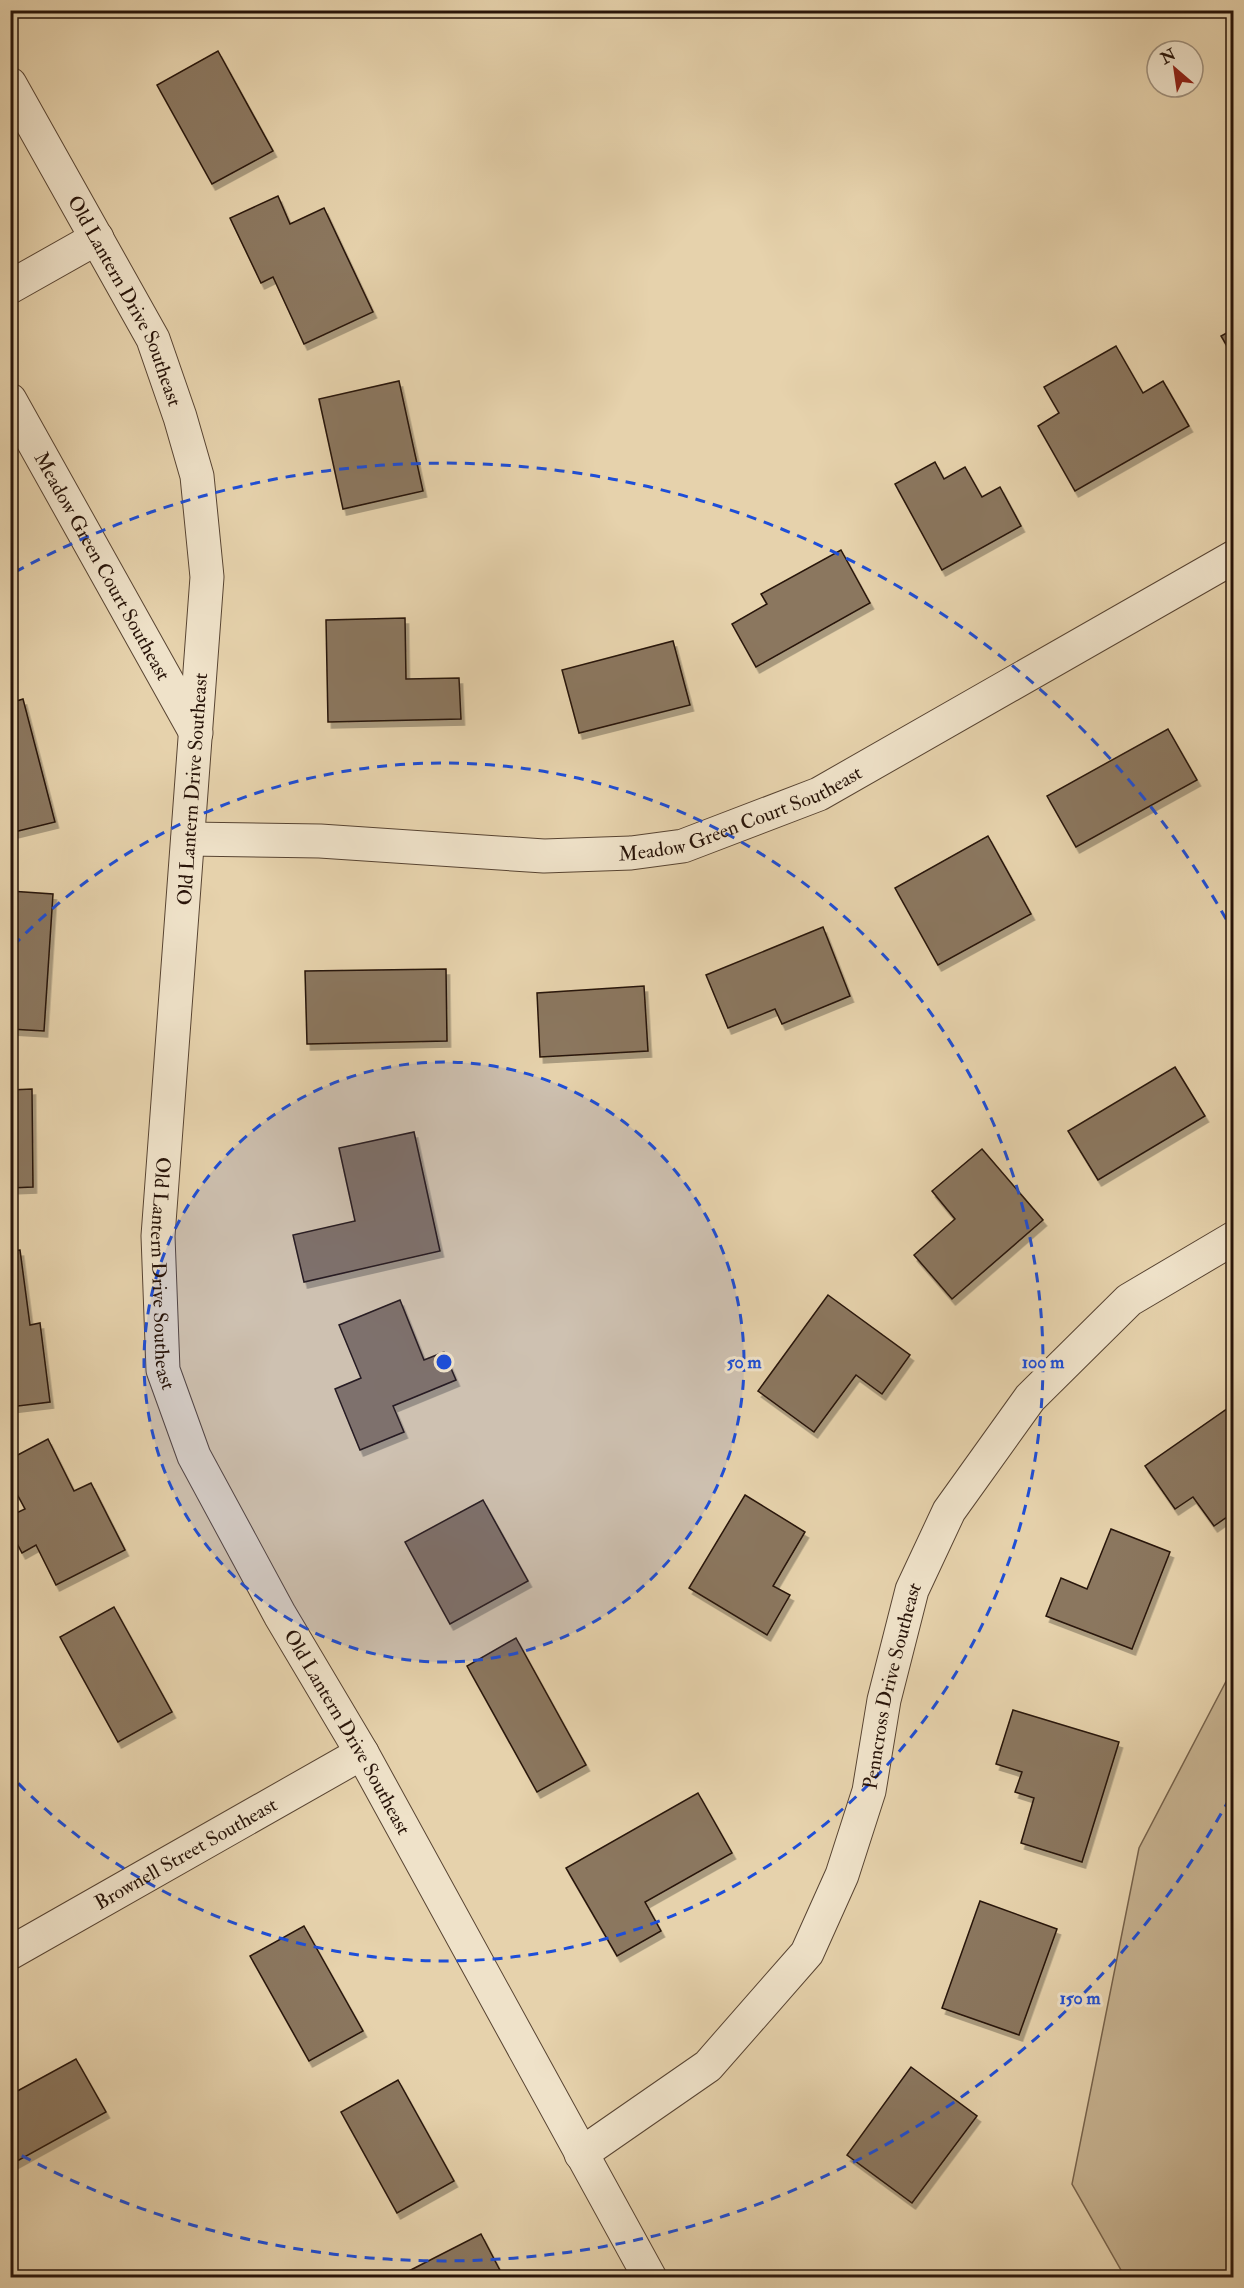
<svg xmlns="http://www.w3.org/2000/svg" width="1244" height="2288" viewBox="0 0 1244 2288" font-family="'IM FELL Double Pica',serif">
<defs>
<filter id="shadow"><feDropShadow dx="3.5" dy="6" stdDeviation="0" flood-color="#0004"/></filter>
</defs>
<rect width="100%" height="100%" fill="#e6d2ac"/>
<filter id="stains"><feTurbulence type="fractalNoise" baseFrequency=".00333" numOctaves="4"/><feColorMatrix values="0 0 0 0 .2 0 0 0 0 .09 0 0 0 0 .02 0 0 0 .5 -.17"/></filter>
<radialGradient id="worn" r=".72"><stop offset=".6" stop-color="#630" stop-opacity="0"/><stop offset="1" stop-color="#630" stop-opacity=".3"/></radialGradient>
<!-- green -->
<path fill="#c6b290" stroke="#77634c" stroke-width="1.5" d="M 1233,1668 L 1233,2277 L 1125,2277 L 1072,2184 L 1139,1848 Z"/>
<!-- building -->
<g fill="#8b775e" stroke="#281409" stroke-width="1.5" filter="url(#shadow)">
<path d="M 218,51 L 273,151 L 212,184 L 157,85 Z"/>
<path d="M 278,196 L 290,224 L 324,208 L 373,312 L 304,344 L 273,277 L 261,283 L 230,218 Z"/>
<path d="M 1234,329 L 1234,358 L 1221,336 Z"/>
<path d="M 1116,346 L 1143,393 L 1163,381 L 1189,426 L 1075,491 L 1038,426 L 1059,413 L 1044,387 Z"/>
<path d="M 399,381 L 423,491 L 343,509 L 319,399 Z"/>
<path d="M 935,462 L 944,479 L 965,467 L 982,497 L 1000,487 L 1021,526 L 942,570 L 895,484 Z"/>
<path d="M 841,550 L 870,603 L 756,667 L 732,624 L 767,604 L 761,594 Z"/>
<path d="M 405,618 L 406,679 L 459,678 L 461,719 L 328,722 L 326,620 Z"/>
<path d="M 673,641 L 690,705 L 579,733 L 562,670 Z"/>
<path d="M 23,699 L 55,822 L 10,833 L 10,703 Z"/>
<path d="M 1168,729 L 1197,780 L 1076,847 L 1047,796 Z"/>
<path d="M 988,836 L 1031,914 L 938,965 L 895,888 Z"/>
<path d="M 10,891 L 53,894 L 44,1031 L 10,1029 Z"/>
<path d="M 823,927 L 850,996 L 782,1024 L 775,1009 L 728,1028 L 706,975 Z"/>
<path d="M 446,969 L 447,1041 L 307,1044 L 305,971 Z"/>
<path d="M 644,986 L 648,1051 L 540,1057 L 537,993 Z"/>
<path d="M 1175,1067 L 1205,1116 L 1098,1180 L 1068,1131 Z"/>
<path d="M 32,1089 L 33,1187 L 10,1188 L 10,1090 Z"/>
<path d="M 414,1132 L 440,1251 L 304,1282 L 293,1235 L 355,1221 L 339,1148 Z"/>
<path d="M 982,1149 L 1043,1220 L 952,1299 L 914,1255 L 955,1219 L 932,1191 Z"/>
<path d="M 20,1250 L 30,1325 L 40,1323 L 50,1402 L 10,1407 L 10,1251 Z"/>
<path d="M 828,1295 L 910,1355 L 882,1394 L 856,1375 L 814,1432 L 758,1391 Z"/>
<path d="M 400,1300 L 424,1360 L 444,1352 L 456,1380 L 393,1406 L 404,1432 L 360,1450 L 335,1389 L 361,1378 L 339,1325 Z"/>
<path d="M 1234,1404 L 1234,1512 L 1214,1526 L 1193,1497 L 1175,1509 L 1145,1466 Z"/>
<path d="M 48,1439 L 74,1491 L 91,1483 L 125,1550 L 56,1585 L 36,1545 L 22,1553 L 10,1530 L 10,1516 L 25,1509 L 10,1481 L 10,1459 Z"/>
<path d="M 745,1495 L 805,1532 L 773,1586 L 790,1595 L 767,1635 L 689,1588 Z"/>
<path d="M 483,1500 L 528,1581 L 450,1624 L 405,1542 Z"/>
<path d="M 1111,1529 L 1170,1552 L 1132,1649 L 1046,1616 L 1061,1578 L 1087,1589 Z"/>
<path d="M 114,1607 L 172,1712 L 118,1742 L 60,1637 Z"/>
<path d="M 516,1638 L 586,1765 L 537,1792 L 467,1666 Z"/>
<path d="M 1013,1710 L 1119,1742 L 1082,1862 L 1021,1843 L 1034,1798 L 1015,1792 L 1022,1772 L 996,1764 Z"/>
<path d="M 698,1793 L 732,1853 L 645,1902 L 661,1931 L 617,1956 L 566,1868 Z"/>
<path d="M 980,1901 L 1057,1929 L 1019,2035 L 942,2008 Z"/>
<path d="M 304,1926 L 363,2031 L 309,2061 L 250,1956 Z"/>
<path d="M 76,2059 L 106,2112 L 10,2165 L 10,2095 Z"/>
<path d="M 911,2067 L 977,2116 L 912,2203 L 847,2155 Z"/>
<path d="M 398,2080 L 454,2181 L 397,2213 L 341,2112 Z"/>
<path d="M 481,2234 L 504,2278 L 397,2277 Z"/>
</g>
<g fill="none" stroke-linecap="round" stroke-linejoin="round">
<!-- minor casing -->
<g stroke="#584432" stroke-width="35">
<g id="minor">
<path id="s1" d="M 10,84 L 153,339 L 180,417 L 197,476 L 207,577 L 158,1236 L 163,1370 L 194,1456 L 280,1615 L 362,1753 L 650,2278"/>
<path d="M 10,287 L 97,238"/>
<path id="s2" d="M 10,400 L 196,733"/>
<path id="s3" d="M 188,839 L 320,841 L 544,856 L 631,853 L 683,846 L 819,794 L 1234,557"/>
<path id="s4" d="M 10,1953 L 362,1753"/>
<path id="s5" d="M 581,2154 L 708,2066 L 807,1953 L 842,1875 L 869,1791 L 884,1700 L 912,1590 L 949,1511 L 1030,1398 L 1129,1300 L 1234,1238"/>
</g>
</g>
<!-- minor -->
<use href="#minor" stroke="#efe2c9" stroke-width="33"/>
</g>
<!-- distance rings -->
<circle cx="444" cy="1362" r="300" fill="#1d4ed8" fill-opacity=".12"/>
<g fill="none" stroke="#1d4ed8" stroke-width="3" stroke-dasharray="10 8">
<circle cx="444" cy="1362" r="300"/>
<path d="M13 946A599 599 0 1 1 13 1778"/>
<path d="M1230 1798A899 899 0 0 1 15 2152M15 572A899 899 0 0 1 1230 926"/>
</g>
<g text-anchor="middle" stroke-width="6" stroke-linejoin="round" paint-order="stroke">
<!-- street labels -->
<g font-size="20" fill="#281409" stroke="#efe2c9">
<text dy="7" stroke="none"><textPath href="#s1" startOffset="246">Old Lantern Drive Southeast</textPath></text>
<text dy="7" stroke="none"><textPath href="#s2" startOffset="190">Meadow Green Court Southeast</textPath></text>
<text transform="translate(192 789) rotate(-86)" y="7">Old Lantern Drive Southeast</text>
<text dy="7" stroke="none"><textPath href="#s3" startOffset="560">Meadow Green Court Southeast</textPath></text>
<text dy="7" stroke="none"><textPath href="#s1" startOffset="1236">Old Lantern Drive Southeast</textPath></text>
<text dy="7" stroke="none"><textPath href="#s5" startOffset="586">Penncross Drive Southeast</textPath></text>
<text dy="7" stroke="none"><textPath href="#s1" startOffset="1740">Old Lantern Drive Southeast</textPath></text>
<text dy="7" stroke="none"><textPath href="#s4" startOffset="202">Brownell Street Southeast</textPath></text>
</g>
</g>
<circle cx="444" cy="1362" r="9" fill="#1d4ed8" stroke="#efe2c9" stroke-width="3"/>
<g font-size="18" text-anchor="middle" font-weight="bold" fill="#1d4ed8" stroke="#efe2c9" stroke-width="6" stroke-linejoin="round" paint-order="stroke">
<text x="744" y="1368">50 m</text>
<text x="1043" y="1368">100 m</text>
<text x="1080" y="2004">150 m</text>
</g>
<!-- margin -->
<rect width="1244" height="2288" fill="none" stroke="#e6d2ac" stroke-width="36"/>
<rect x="12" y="12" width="1220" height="2264" fill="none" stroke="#281409" stroke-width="3"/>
<rect x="18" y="18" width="1208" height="2252" fill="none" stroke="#281409" stroke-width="1.5"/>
<!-- north arrow -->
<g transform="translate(1175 69) rotate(331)"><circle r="28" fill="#efe2c9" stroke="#9f907c" stroke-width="1.5"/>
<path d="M0-4.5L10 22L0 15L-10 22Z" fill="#8f2418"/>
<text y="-9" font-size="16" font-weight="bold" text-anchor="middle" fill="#281409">N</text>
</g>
<rect width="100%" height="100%" filter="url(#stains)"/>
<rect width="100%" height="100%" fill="url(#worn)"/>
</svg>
